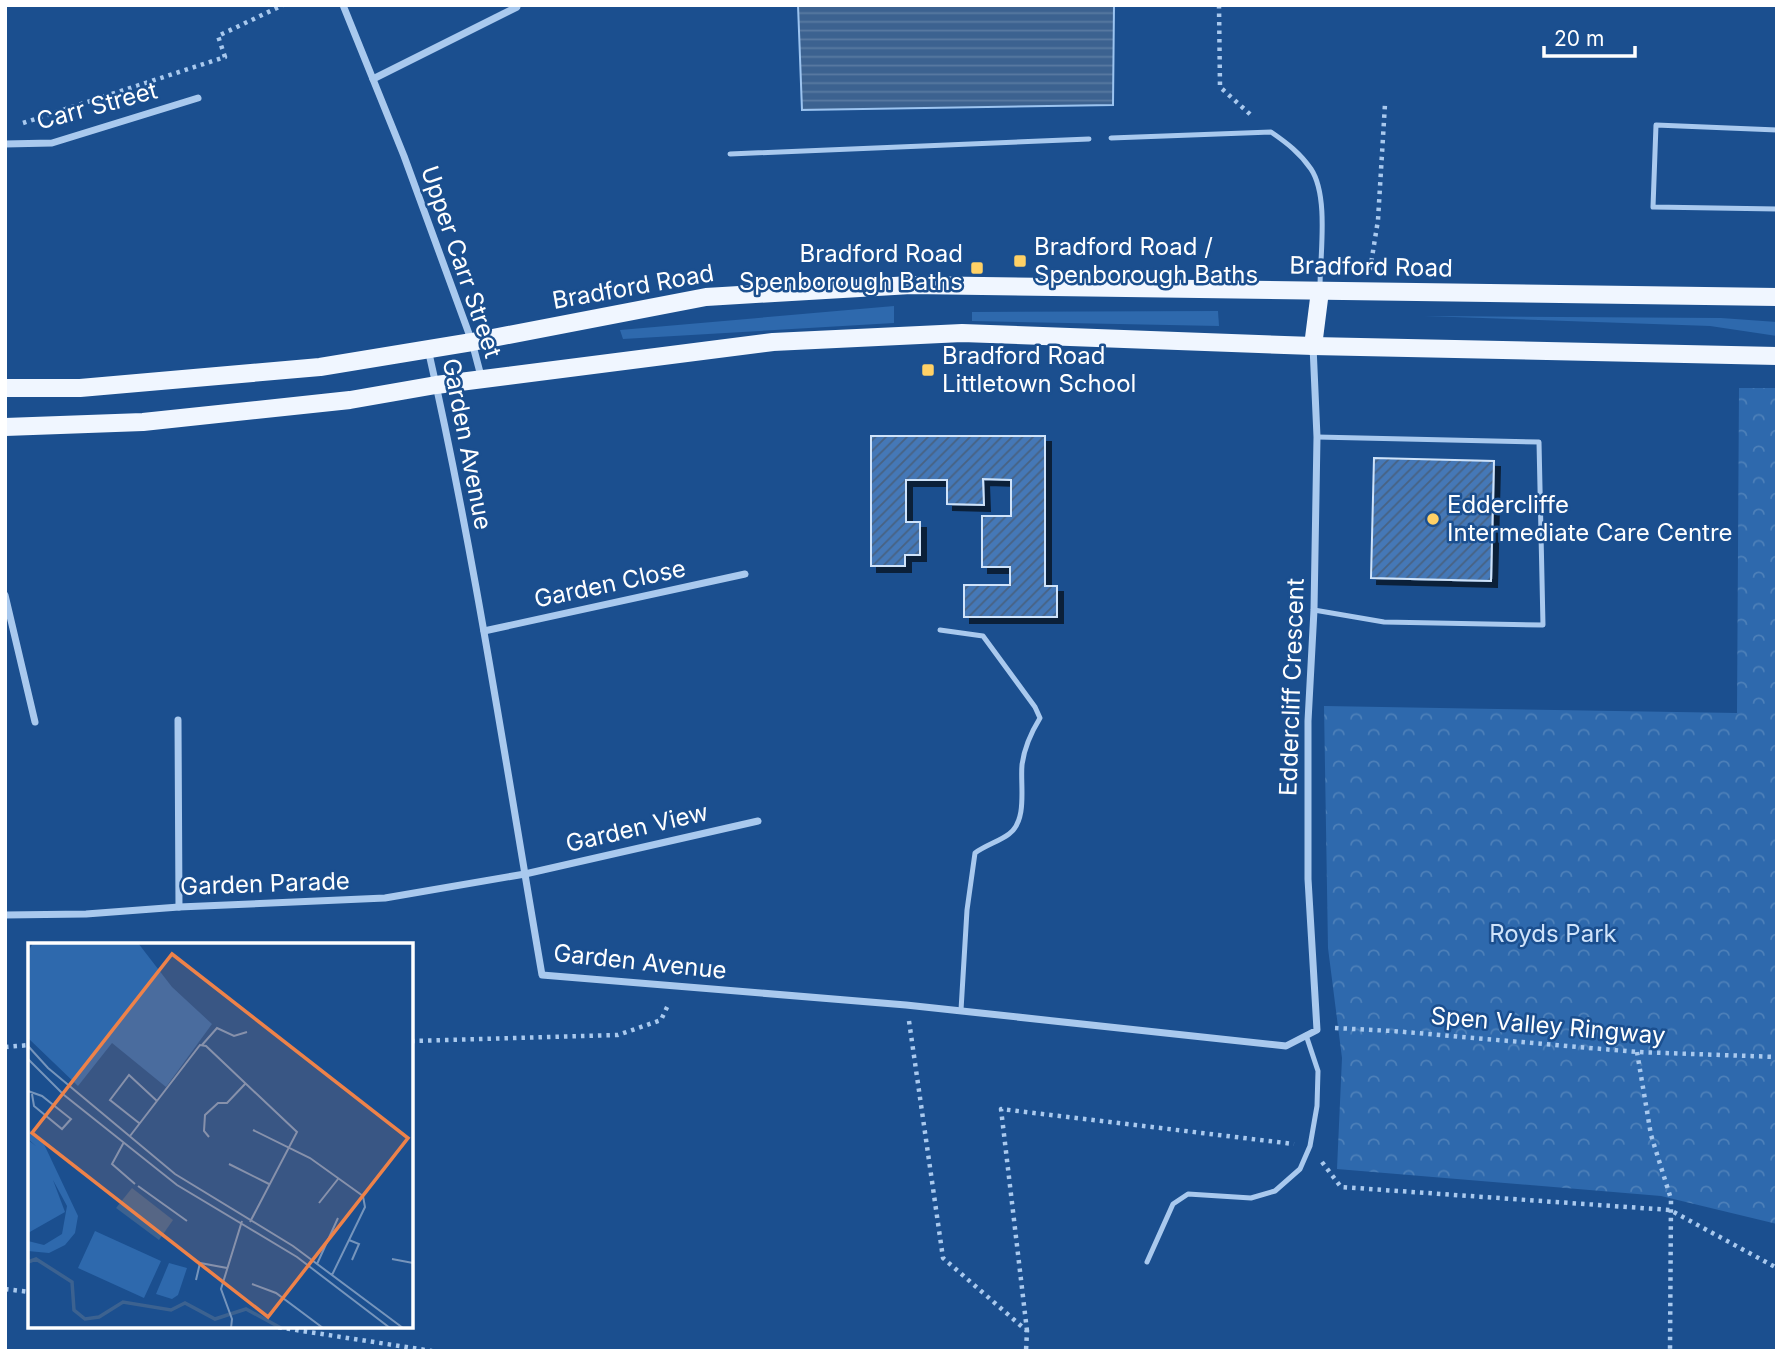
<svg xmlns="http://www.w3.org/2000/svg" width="1782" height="1356" viewBox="0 0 1782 1356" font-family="Inter,sans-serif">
<defs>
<pattern id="forest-crowns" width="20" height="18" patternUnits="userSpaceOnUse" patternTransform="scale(1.75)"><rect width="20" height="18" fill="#2e69ad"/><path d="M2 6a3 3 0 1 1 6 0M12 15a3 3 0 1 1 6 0" fill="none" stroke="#4d80b9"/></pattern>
<pattern id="water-rules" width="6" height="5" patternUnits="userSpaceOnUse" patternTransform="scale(1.75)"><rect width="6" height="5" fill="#3c6290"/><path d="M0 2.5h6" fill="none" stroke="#597aa1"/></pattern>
<pattern id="building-hatch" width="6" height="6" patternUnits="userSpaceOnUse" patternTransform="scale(1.75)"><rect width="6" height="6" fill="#4478b7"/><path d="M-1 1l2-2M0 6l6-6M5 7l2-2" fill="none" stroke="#486282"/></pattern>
<filter id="shadow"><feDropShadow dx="6" dy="6" stdDeviation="0" flood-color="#0009"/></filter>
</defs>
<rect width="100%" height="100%" fill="#1b4f8f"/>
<!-- green -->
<g fill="#2e69ad">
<path d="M 894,306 L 894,323 L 623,339 L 620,330 Z"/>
<path d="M 1218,311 L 1219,326 L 972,321 L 972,312 Z"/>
<path d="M 1424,316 L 1721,318 L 1777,322 L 1777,336 L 1710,326 Z"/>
</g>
<!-- forest -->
<path fill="url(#forest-crowns)" d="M 1739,388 L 1777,388 L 1777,1224 L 1661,1196 L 1337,1169 L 1342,1058 L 1328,948 L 1324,706 L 1737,713 Z"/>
<!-- water -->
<path fill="url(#water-rules)" stroke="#9cc4f0" stroke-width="2" d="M 798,5 L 1114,5 L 1113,105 L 802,110 Z"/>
<!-- building -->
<g fill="url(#building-hatch)" stroke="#cfe3fa" stroke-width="2" filter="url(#shadow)">
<path d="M 871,436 L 1045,436 L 1045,586 L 1057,586 L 1057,617 L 964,617 L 964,585 L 1010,585 L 1010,567 L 982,567 L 982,516 L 1011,516 L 1011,480 L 983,479 L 984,505 L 947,504 L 947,480 L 906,480 L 906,522 L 920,522 L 920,555 L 905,555 L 905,566 L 871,566 Z"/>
<path d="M 1374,458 L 1494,461 L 1491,581 L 1371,578 Z"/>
</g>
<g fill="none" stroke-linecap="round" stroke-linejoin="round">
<!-- path -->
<g stroke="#a9c9ee" stroke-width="4.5" stroke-dasharray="3.5 5" stroke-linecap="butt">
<path d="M 1219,5 L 1220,87 L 1252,116"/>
<path d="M 23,123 L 225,57 L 218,36 L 283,5"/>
<path d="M 1370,270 L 1378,220 L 1385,104"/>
<path d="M 909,1021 L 943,1258 L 1027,1331 L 1026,1351"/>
<path d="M 1335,1028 L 1393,1031 L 1637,1052 L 1777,1057"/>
<path d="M 411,1041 L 618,1035 L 661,1020 L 669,1003"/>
<path d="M 5,1047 L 30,1045"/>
<path d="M 1637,1052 L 1651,1135 L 1671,1199 L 1670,1351"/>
<path d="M 1322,1162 L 1341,1187 L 1670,1210 L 1777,1268"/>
<path d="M 5,1289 L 30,1292"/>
<path d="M 270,1326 L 432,1351"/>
<path d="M 1027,1331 L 1001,1109 L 1294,1144"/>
</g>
<!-- service -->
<g stroke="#a9c9ee" stroke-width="5">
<path d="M 1777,130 L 1656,125 L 1653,207 L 1777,209"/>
<path d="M 1111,138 L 1271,132 C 1287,143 1300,153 1311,169 C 1329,196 1320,255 1320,287"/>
<path d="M 730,154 L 1089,139"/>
<path d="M 1314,610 L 1384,622 L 1543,625 L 1539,442 L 1317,437"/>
<path d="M 940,630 L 983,636 L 1035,707 L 1040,718 C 1032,731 1024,749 1022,765 C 1020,785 1028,820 1009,834 C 1000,841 986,845 975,853 L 967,910 L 961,1010"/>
<path d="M 1147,1262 L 1173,1204 L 1188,1194 L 1251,1198 L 1275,1191 L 1300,1169 L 1310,1146 L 1317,1106 L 1318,1071 L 1306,1035"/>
</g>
<!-- minor -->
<g stroke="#a9c9ee" stroke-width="7">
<path d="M 343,5 L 404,156 L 472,342 L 482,380"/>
<path d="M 373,79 L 517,7 L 517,5"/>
<path d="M 5,144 L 52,143 L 198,98"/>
<path d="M 428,349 C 475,556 506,766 542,975 L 906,1005 L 1286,1046 L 1317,1030 L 1308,879 L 1308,721 L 1314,610 L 1317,437 L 1313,346"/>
<path d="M 5,595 L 35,722"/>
<path d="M 484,631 L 745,574"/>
<path d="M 178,720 L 179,907"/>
<path d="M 5,915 L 86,914 L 179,907 L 385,898 L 525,874 L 758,821"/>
</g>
<!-- primary -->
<g stroke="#f0f6ff" stroke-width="18">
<path d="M 1313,346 L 1320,291"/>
<path d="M 5,388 L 80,388 L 320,367 L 472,342 L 706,297 L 911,285 L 1777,297"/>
<path d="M 5,427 L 143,422 L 350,400 L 436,385 L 773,342 L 962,333 L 1313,346 L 1777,356"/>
</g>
</g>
<!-- markers -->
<g fill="#ffd166" stroke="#1b4f8f" stroke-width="2.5">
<rect x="1013" y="254" width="14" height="14" rx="3.5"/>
<rect x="970" y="261" width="14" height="14" rx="3.5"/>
<rect x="921" y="363" width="14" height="14" rx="3.5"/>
<circle cx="1433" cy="519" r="7"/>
</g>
<g text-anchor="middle" stroke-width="5" stroke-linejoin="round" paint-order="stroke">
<!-- street labels -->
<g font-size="24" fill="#fff" stroke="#1b4f8f">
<text transform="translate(97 106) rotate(-15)" y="8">Carr Street</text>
<text transform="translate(461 262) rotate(71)" y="8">Upper Carr Street</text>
<text transform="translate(1371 267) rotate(1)" y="8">Bradford Road</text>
<text transform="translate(633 287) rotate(-10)" y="8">Bradford Road</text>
<text transform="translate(467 444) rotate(79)" y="8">Garden Avenue</text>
<text transform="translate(610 584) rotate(-12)" y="8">Garden Close</text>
<text transform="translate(1292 687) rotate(-88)" y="8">Eddercliff Crescent</text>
<text transform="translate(637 828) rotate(-13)" y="8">Garden View</text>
<text transform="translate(265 884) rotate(-2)" y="8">Garden Parade</text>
<text transform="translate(640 962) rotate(6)" y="8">Garden Avenue</text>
<text transform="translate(1548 1026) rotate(5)" y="8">Spen Valley Ringway</text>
</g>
<!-- poi labels -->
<g font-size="24" fill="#fff" stroke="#1b4f8f" text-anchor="start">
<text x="1034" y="255">Bradford Road /<tspan x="1034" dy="28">Spenborough Baths</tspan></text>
<text x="963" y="262" text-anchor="end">Bradford Road<tspan x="963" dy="28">Spenborough Baths</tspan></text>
<text x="942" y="364">Bradford Road<tspan x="942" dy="28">Littletown School</tspan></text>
<text x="1447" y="513">Eddercliffe<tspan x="1447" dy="28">Intermediate Care Centre</tspan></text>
</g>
<!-- park labels -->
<g font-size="24" fill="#cfe3fa" stroke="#1b4f8f">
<text x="1553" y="942">Royds Park</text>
</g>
</g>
<!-- overview -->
<g transform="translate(28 943)">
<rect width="385" height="385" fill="#1b4f8f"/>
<path d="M 0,186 L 14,197 L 50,273 L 47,290 L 37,302 L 21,310 L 0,308 L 0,298 L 16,302 L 34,291 L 39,263 L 25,237 L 37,269 L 0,290 L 0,197 L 8,203 L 0,196 ZM 67,288 L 133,318 L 116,355 L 50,325 ZM 141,320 L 159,325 L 150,352 L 144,356 L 128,351 Z" fill="#2e69ad"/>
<path d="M 5,0 L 110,0 L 144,44 L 184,81 L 138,144 L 84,100 L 50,143 L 0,95 L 0,9 Z" fill="#2e69ad"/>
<path d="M 104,245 L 145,277 L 131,297 L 88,265 Z" fill="#3c6290"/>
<path fill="none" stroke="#3c6290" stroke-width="3.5" d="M 0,319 L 8,316 L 44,339 L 46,367 L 57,376 L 71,374 L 95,359 L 143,367 L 157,360 L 187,376 L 218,366 L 253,385"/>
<path fill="none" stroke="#7695bc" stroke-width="2" d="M 174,102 L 189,85 L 206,93 L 219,89M 0,103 L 20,125 L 147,231 L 265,303 L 375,385M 0,116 L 36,152 L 149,242 L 269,314 L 362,385M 0,148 L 14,153 L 43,176 L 34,186 L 6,163 L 4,151M 111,180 L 82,157 L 101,132 L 129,158M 225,187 L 282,215 L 335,253 L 337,264 L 304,332M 102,193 L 172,102 L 178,103 L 269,189 L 222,279M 181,194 L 176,188 L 177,172 L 190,160 L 199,160 L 217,141M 96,199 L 84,221 L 107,241M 201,221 L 241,241M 110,243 L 159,278M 291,260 L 310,236M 321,297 L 331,301 L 324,317M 364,316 L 385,320M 289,321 L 310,275M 168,337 L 172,320 L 199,325M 224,341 L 248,350 L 295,385M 203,385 L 204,376 L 193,346 L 214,278"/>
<path fill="#ee8249" fill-opacity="0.15" stroke="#ee8249" stroke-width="3.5" d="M 144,11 L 380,195 L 240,374 L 4,190 Z"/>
<rect width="385" height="385" fill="none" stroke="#fff" stroke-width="3.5"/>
</g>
<!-- border -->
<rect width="1782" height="1356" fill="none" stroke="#ffffff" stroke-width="14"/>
<!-- scale -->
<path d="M1544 46v10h91v-10" fill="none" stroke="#ffffff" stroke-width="3.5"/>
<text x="1554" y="46" font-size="21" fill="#ffffff" stroke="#1b4f8f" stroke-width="5" paint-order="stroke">20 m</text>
</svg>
